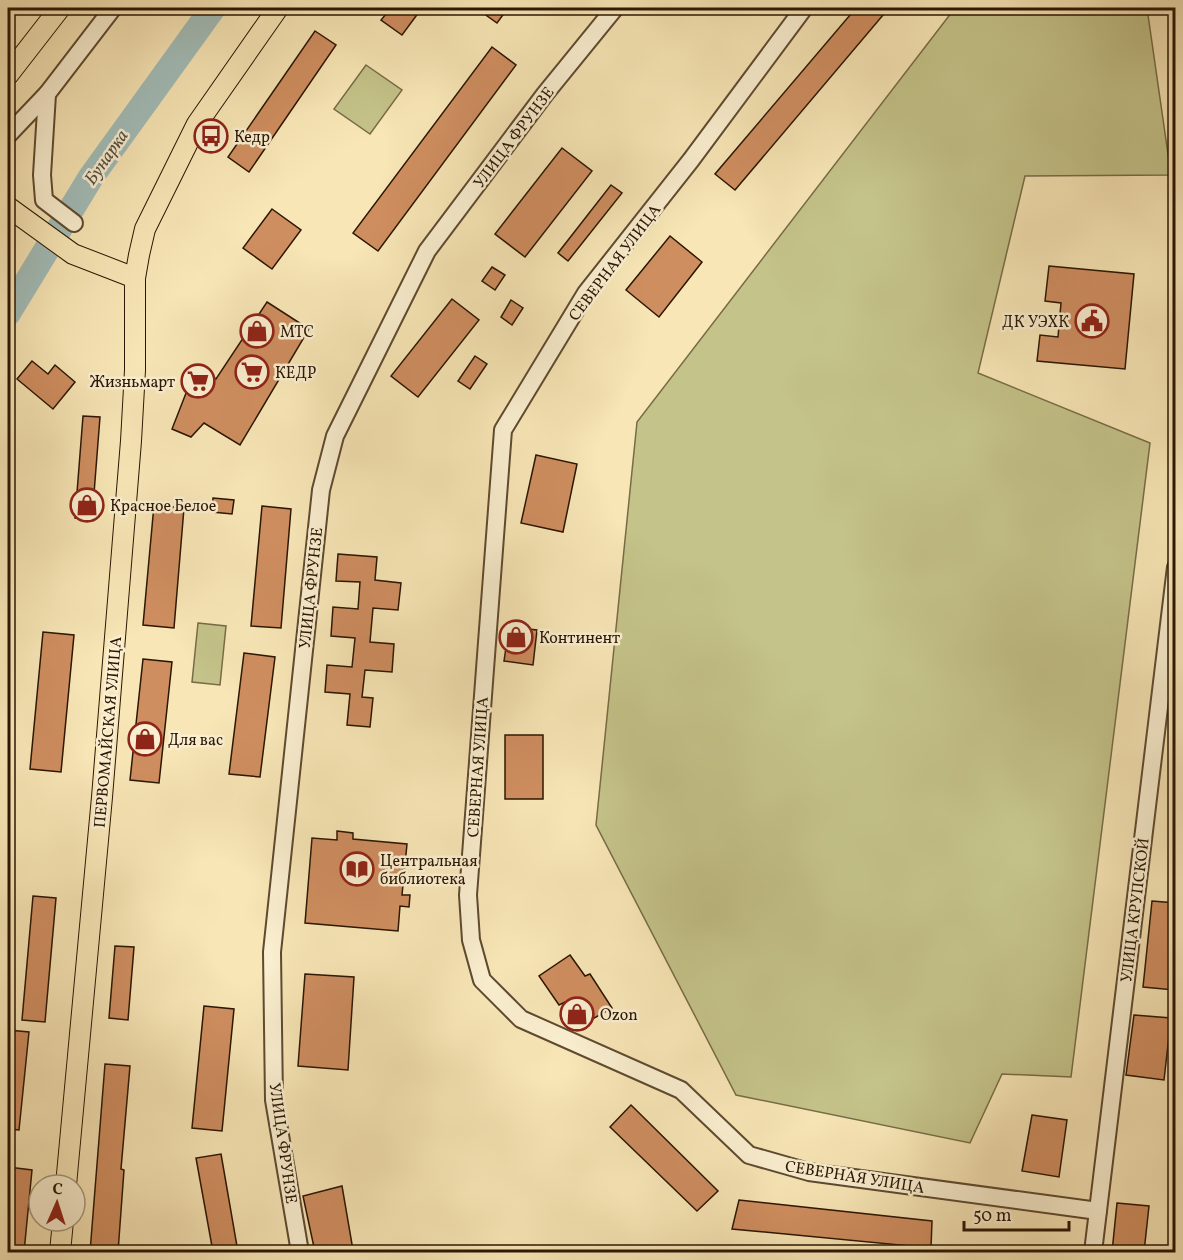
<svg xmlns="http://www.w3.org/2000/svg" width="1183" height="1260" viewBox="0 0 1183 1260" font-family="Vollkorn,serif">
<rect width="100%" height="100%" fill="#f8e6b6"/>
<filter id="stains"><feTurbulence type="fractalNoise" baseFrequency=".00333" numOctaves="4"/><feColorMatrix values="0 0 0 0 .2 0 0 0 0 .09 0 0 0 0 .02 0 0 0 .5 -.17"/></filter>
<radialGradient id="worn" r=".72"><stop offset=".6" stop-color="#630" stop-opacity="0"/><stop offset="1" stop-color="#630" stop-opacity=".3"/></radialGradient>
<!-- green -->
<g fill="#c4c389" stroke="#776c46" stroke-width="1.5">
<path d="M 955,8 L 1147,8 L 1171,175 L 1025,176 L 978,373 L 1150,443 L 1071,1077 L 1002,1074 L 970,1143 L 736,1095 L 596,825 L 637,422 Z"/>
<path d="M 366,65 L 402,90 L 370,134 L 334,109 Z"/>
<path d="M 198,623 L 226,626 L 220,685 L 192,682 Z"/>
</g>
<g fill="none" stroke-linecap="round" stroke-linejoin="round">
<!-- river -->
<path stroke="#a2bdb9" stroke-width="26" d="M 8,313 L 91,177 L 213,8"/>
</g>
<!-- building -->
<g fill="#cf8e60" stroke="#2a1603" stroke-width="1.5">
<path d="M 391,8 L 422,8 L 402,35 L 381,20 Z"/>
<path d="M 476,8 L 508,8 L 497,23 Z"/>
<path d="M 856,8 L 889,8 L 735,190 L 715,174 Z"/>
<path d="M 315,31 L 336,45 L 249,172 L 228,157 Z"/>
<path d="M 492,47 L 516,65 L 378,251 L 353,233 Z"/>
<path d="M 562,148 L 592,171 L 525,257 L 495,234 Z"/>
<path d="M 611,185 L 622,193 L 568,261 L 558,253 Z"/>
<path d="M 272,209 L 301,230 L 272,269 L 243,248 Z"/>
<path d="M 670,236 L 702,262 L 659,317 L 626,290 Z"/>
<path d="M 1049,266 L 1134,274 L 1125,369 L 1037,361 L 1040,335 L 1058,337 L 1061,303 L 1045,301 Z"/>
<path d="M 492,267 L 505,275 L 495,290 L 482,281 Z"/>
<path d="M 452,299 L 479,320 L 418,397 L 391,376 Z"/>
<path d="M 511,300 L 523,308 L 512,325 L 501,317 Z"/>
<path d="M 267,302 L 309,329 L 240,445 L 204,423 L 191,437 L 172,429 L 197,365 L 216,379 Z"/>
<path d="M 475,356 L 487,364 L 470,389 L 458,381 Z"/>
<path d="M 32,361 L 48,374 L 55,365 L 75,382 L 53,409 L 17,379 Z"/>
<path d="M 83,416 L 100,417 L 92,519 L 75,518 Z"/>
<path d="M 536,455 L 577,464 L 563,532 L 521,523 Z"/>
<path d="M 213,498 L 234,500 L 232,514 L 212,512 Z"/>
<path d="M 154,505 L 184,508 L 174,628 L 143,625 Z"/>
<path d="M 262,506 L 291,509 L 281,628 L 251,626 Z"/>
<path d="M 338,554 L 377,557 L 375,580 L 401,583 L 398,610 L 373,608 L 370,642 L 394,644 L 392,672 L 365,670 L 362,697 L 373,698 L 370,727 L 347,725 L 350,694 L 325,692 L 327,665 L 352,667 L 355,638 L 331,636 L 333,607 L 358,609 L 360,582 L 336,581 Z"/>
<path d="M 509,627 L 537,630 L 533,665 L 504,661 Z"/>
<path d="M 43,632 L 74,635 L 61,772 L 30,769 Z"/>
<path d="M 244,653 L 275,657 L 260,777 L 229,774 Z"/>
<path d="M 143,659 L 172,662 L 159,783 L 130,780 Z"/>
<rect x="505" y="735" width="38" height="64"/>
<path d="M 337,831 L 353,833 L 353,839 L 407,844 L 402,895 L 410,895 L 409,907 L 400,906 L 398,931 L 305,923 L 312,838 L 337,840 Z"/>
<path d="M 33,896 L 56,898 L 45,1022 L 22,1020 Z"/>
<path d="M 1152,901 L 1176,903 L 1174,990 L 1143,987 Z"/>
<path d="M 115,946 L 134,947 L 128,1020 L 109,1018 Z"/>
<path d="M 570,955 L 585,976 L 590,974 L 612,1008 L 580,1026 L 565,1002 L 559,1005 L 539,976 Z"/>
<path d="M 305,974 L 354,977 L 348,1070 L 298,1066 Z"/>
<path d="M 204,1006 L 234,1009 L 222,1131 L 192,1128 Z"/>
<path d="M 1134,1015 L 1171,1018 L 1164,1080 L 1126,1075 Z"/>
<path d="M 8,1030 L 29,1032 L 19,1130 L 8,1129 Z"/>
<path d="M 105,1064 L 130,1066 L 121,1169 L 124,1170 L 118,1252 L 90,1252 Z"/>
<path d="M 631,1105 L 718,1191 L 697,1211 L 610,1127 Z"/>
<path d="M 1032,1115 L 1067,1120 L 1059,1177 L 1022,1171 Z"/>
<path d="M 221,1154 L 238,1252 L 213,1252 L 196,1158 Z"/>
<path d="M 8,1167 L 32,1170 L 24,1252 L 8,1252 Z"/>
<path d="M 342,1186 L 353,1250 L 315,1252 L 303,1196 Z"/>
<path d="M 739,1200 L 932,1221 L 931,1248 L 732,1229 Z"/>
<path d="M 1117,1203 L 1149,1206 L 1144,1252 L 1112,1252 Z"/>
</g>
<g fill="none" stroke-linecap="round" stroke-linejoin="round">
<!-- minor casing -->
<g stroke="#5e4a30" stroke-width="20">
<g id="minor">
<path d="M 804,8 L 691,160 L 586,293 L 503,430 L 468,895 L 471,940 L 482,980 L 521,1019 L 681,1090 L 749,1155 L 809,1172 L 1098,1211"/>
<path d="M 47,94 L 42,175 L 44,200 L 74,223"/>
<path d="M 8,135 L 47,94 L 113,8"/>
<path d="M 300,1252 L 274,1100 L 272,952 L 321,490 L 335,436 L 427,251 L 545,94 L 615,8"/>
<path d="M 1093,1252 L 1176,567"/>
</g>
</g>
<!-- major casing -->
<g stroke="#2a1603" stroke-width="22">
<g id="major">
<path d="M 8,75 L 60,8"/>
<path d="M 8,207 L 73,254 L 135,278"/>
<path d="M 66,1185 L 102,797 L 131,441 L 135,370 L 135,278 L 139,255 L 145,229 L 197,124 L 278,8"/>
<path d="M 60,1252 L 63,1221"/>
</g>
</g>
<!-- minor -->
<use href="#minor" stroke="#faefd0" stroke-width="16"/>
<!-- major -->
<use href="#major" stroke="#f8e6b6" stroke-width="20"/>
</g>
<!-- icons -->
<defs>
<g id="bus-ring" transform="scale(1.725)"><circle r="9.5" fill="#faefd0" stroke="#8f2418" stroke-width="1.5"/><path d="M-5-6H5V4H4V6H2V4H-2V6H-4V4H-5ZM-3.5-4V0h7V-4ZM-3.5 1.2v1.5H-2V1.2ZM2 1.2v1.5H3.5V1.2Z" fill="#8f2418"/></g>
<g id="civic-ring" transform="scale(1.725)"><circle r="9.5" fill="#faefd0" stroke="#8f2418" stroke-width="1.5"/><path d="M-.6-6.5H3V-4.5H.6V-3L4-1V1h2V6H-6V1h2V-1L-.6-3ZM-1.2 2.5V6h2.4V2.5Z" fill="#8f2418"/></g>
<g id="shop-ring" transform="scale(1.725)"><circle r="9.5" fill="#faefd0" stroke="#8f2418" stroke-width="1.5"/><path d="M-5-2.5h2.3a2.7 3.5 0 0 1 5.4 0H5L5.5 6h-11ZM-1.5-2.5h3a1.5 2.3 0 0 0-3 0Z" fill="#8f2418"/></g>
<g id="supermarket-ring" transform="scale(1.725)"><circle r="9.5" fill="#faefd0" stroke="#8f2418" stroke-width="1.5"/><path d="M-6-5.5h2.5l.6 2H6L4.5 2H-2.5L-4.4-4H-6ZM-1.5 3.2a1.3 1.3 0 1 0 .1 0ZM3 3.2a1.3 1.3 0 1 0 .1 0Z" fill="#8f2418"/></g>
<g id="library-ring" transform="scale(1.725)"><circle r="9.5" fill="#faefd0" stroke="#8f2418" stroke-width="1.5"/><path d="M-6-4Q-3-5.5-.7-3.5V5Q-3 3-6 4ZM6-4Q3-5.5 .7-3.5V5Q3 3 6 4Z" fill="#8f2418"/></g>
</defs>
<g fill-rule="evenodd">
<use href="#bus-ring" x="211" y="136"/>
<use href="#civic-ring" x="1092" y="321"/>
<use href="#shop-ring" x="257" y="331"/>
<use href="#supermarket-ring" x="252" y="372"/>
<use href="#supermarket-ring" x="198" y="381"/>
<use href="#shop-ring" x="87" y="505"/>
<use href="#shop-ring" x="516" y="637"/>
<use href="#shop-ring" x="145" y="739"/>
<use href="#library-ring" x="357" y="869"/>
<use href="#shop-ring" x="577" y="1014"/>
</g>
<g text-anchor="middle" stroke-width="5" stroke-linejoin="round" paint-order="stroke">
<!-- poi labels -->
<g font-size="16" fill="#2a1603" stroke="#faefd0" text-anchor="start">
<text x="234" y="142">Кедр</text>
<text x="1069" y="327" text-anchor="end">ДК УЭХК</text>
<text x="280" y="337">МТС</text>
<text x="275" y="378">КЕДР</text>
<text x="175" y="387" text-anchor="end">Жизньмарт</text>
<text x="110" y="511">Красное Белое</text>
<text x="539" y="643">Континент</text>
<text x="168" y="745">Для вас</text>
<text x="380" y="866">Центральная<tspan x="380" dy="18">библиотека</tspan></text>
<text x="600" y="1020">Ozon</text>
</g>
<!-- street labels -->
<g font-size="16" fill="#2a1603" stroke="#faefd0">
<text transform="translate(513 137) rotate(-53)" y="6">УЛИЦА ФРУНЗЕ</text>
<text transform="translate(614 262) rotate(-53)" y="6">СЕВЕРНАЯ УЛИЦА</text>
<text transform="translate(310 588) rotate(-84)" y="6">УЛИЦА ФРУНЗЕ</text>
<text transform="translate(107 732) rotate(-85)" y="6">ПЕРВОМАЙСКАЯ УЛИЦА</text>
<text transform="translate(477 767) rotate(-86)" y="6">СЕВЕРНАЯ УЛИЦА</text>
<text transform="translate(1134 910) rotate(-83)" y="6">УЛИЦА КРУПСКОЙ</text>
<text transform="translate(284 1143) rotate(82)" y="6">УЛИЦА ФРУНЗЕ</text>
<text transform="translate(855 1176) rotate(9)" y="6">СЕВЕРНАЯ УЛИЦА</text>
</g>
<!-- water labels -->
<g font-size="18" font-style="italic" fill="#545043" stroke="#faefd0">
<text transform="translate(106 157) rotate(-55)" y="6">Бунарка</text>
</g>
</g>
<!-- margin -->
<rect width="1183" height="1260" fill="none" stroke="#f8e6b6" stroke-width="30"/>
<rect x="9" y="9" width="1165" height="1242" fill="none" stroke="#2a1603" stroke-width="3"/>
<rect x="15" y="15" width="1153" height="1230" fill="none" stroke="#2a1603" stroke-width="1.5"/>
<!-- north arrow -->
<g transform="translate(57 1203) rotate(3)"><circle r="28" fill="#faefd0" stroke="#a7987e" stroke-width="1.5"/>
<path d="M0-4.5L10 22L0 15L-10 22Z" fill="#8f2418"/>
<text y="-9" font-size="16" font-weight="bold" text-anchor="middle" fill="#2a1603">С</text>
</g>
<!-- scale -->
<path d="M964 1221v9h105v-9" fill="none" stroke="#2a1603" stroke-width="3"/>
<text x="973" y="1221" font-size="18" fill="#2a1603" stroke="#faefd0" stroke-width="4.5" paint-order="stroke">50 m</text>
<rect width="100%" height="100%" filter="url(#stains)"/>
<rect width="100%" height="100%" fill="url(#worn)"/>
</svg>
